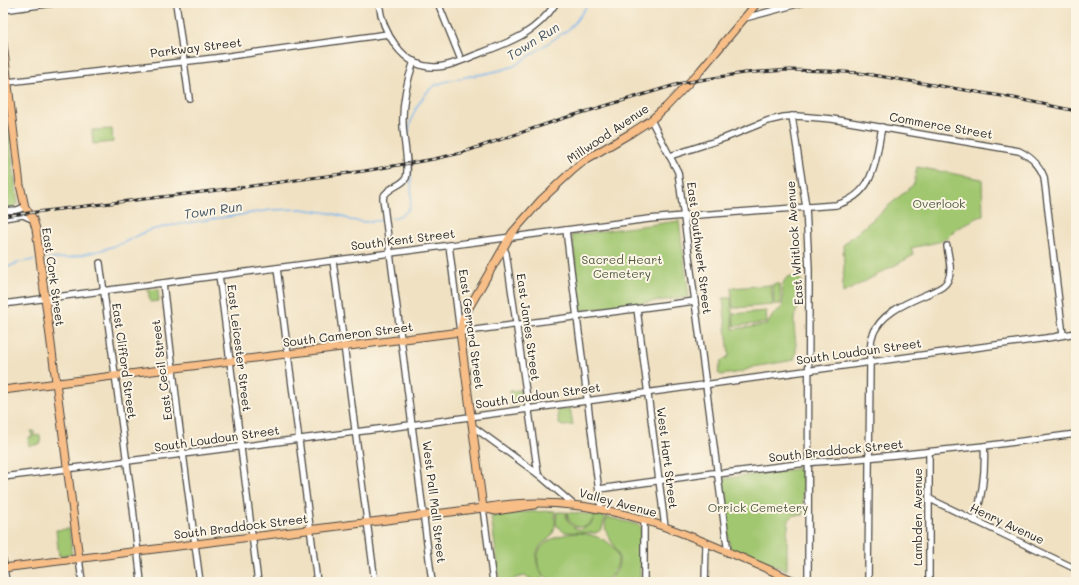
<svg xmlns="http://www.w3.org/2000/svg" width="1079" height="585" viewBox="0 0 1079 585" font-family="Mali,sans-serif">
<rect width="100%" height="100%" fill="#fcf5e5"/>
<filter id="ink" filterUnits="userSpaceOnUse"><feTurbulence type="fractalNoise" baseFrequency=".025" numOctaves="2"/><feDisplacementMap in="SourceGraphic" scale="8" xChannelSelector="R" yChannelSelector="G"/><feConvolveMatrix kernelMatrix="1 2 1 2 8 2 1 2 1" color-interpolation-filters="sRGB"/></filter>
<filter id="wash" filterUnits="userSpaceOnUse"><feTurbulence type="fractalNoise" baseFrequency=".012" numOctaves="4" result="noise"/><feDisplacementMap in="SourceGraphic" scale="16" xChannelSelector="R" yChannelSelector="G"/><feGaussianBlur stdDeviation="0.9" result="paint"/><feColorMatrix in="noise" values="0 0 0 0 0 0 0 0 0 0 0 0 0 0 0 0 0 1.4 0 .05"/><feComposite in="paint" operator="in"/></filter>
<g filter="url(#wash)">
<rect width="100%" height="100%" fill="#f0e1c2"/>
<!-- green -->
<g fill="#a2c771" stroke="#66794e">
<path d="M 3,84 L 18,204 L 15,207 L 3,209 Z"/>
<path d="M 112,129 L 113,142 L 93,144 L 92,130 Z"/>
<path d="M 917,167 L 982,179 L 983,215 L 956,229 L 947,238 L 938,242 L 911,248 L 914,255 L 843,293 L 842,282 L 844,268 L 843,245 L 914,184 Z"/>
<path d="M 679,221 L 689,297 L 581,311 L 572,235 Z"/>
<path d="M 791,276 L 799,278 L 802,281 L 802,283 L 795,285 L 795,288 C 799,291 800,293 800,298 C 800,306 795,312 794,319 C 793,332 799,348 794,360 L 753,367 L 741,372 L 721,375 L 718,373 L 721,361 L 729,356 L 723,298 L 731,298 L 733,329 L 767,325 L 773,315 L 782,307 C 785,296 777,280 791,276 Z"/>
<path d="M 773,284 L 780,284 L 781,304 L 774,304 Z"/>
<path d="M 771,285 L 773,305 L 733,308 L 731,288 Z"/>
<path d="M 158,289 L 159,301 L 150,302 L 148,290 Z"/>
<path d="M 766,311 L 767,323 L 734,326 L 733,314 Z"/>
<path d="M 520,390 L 522,404 L 511,406 L 510,391 Z"/>
<path d="M 570,408 L 573,425 L 563,426 L 559,424 L 557,410 Z"/>
<path d="M 31,431 L 34,431 L 34,436 L 40,435 L 41,444 L 29,446 L 28,438 L 32,437 Z"/>
<path d="M 803,468 L 803,515 L 794,515 L 789,520 L 787,534 L 787,570 L 730,550 L 721,479 Z"/>
<path d="M 555,511 C 555,518 556,527 553,533 C 551,539 546,540 542,544 C 532,556 537,567 544,578 L 537,581 L 524,576 L 516,578 L 509,582 L 500,582 L 491,516 L 528,512 Z"/>
<path d="M 557,512 L 566,512 C 566,521 571,527 580,530 L 591,524 L 596,515 L 605,517 L 602,529 L 596,533 L 564,532 L 556,525 Z"/>
<path d="M 567,512 L 595,515 L 595,516 C 588,533 568,530 567,512 Z"/>
<path d="M 607,517 L 639,525 L 641,527 L 640,582 L 611,582 L 610,580 C 612,576 617,572 618,567 C 625,548 598,536 607,517 Z"/>
<path d="M 69,529 L 72,554 L 59,556 L 56,530 Z"/>
<path d="M 577,533 C 593,534 619,541 618,561 C 617,570 610,579 602,582 C 596,583 561,583 556,582 C 552,581 548,578 545,576 C 541,573 538,568 538,563 C 534,541 561,534 577,533 Z"/>
</g>
<g fill="none" stroke-linecap="round" stroke-linejoin="round">
<!-- stream -->
<g stroke="#7bb6ed" stroke-width="1.5">
<path d="M 408,146 C 407,127 413,110 425,95 C 428,91 431,87 436,85 C 460,75 491,76 516,65 L 569,29 L 576,21 L 589,3"/>
<path d="M 392,218 C 397,217 403,215 407,211 C 414,203 411,179 410,168"/>
<path d="M 47,259 L 68,258 L 102,250 L 123,243 L 147,231 L 168,226 L 271,210 L 301,209 L 330,213 L 342,216 L 350,220 L 364,222 L 384,220"/>
<path d="M 3,269 L 20,262 L 34,260"/>
</g>
</g>
</g>
<g filter="url(#ink)">
<g fill="none" stroke-linecap="round" stroke-linejoin="round">
<!-- minor casing -->
<g stroke="#494642" stroke-width="8">
<g id="minor">
<path d="M 176,3 L 189,98"/>
<path d="M 379,3 C 382,31 402,67 434,67 C 450,67 467,58 481,53 C 513,41 537,32 556,3"/>
<path d="M 438,3 L 461,60"/>
<path d="M 749,3 L 752,9"/>
<path d="M 3,10 L 54,3"/>
<path d="M 745,18 L 801,3"/>
<path d="M 414,61 C 407,81 402,104 403,125 C 403,137 410,168 406,178 C 402,186 387,187 383,198 L 432,582"/>
<path d="M 8,82 L 215,58 L 388,34"/>
<path d="M 792,116 L 806,207 L 809,269 L 808,582"/>
<path d="M 651,120 L 678,172 L 728,553"/>
<path d="M 670,156 L 725,138 L 767,121 L 784,117 L 797,116 L 832,119 L 1019,151 C 1031,157 1039,164 1044,177 L 1063,335"/>
<path d="M 3,211 L 17,210 L 25,207"/>
<path d="M 3,218 L 23,215 L 32,219"/>
<path d="M 566,230 L 601,508"/>
<path d="M 449,245 L 460,332 L 695,301"/>
<path d="M 504,249 L 506,253 L 538,474"/>
<path d="M 333,261 L 375,582"/>
<path d="M 100,263 L 133,508 L 141,582"/>
<path d="M 277,268 L 317,582"/>
<path d="M 219,275 L 258,582"/>
<path d="M 163,283 L 179,423 L 200,582"/>
<path d="M 3,304 L 649,219 L 684,216 L 836,205 C 875,194 875,162 882,127"/>
<path d="M 637,309 L 665,527"/>
<path d="M 472,426 L 538,474 L 574,505"/>
<path d="M 3,477 L 418,424 L 1054,337 L 1076,333"/>
<path d="M 599,489 L 713,473 L 717,474 L 815,462 L 846,460 L 984,446 L 1076,434"/>
<path d="M 930,499 L 1076,569"/>
<path d="M 483,508 L 493,582"/>
<path d="M 975,521 C 982,496 986,472 984,446"/>
<path d="M 79,558 L 82,582"/>
<path d="M 3,560 L 6,582"/>
<path d="M 644,582 L 644,519"/>
<path d="M 705,582 L 706,544"/>
<path d="M 868,582 L 870,362 C 870,354 870,345 872,337 C 880,312 909,302 932,292 C 938,289 945,287 948,280 C 953,270 948,256 947,246"/>
<path d="M 929,582 L 929,452"/>
</g>
</g>
<!-- major casing -->
<g stroke="#494642" stroke-width="9">
<g id="major">
<path d="M 3,43 L 20,185 L 25,207 L 33,219 L 36,229 L 79,558"/>
<path d="M 3,390 L 460,332"/>
<path d="M 483,508 L 460,332 L 463,318 L 512,233 L 541,200 L 573,170 L 585,160 L 631,133 L 651,120 L 666,107 L 700,71 L 757,3"/>
<path d="M 487,509 L 496,511 L 534,505"/>
<path d="M 3,568 L 483,508 C 597,486 695,538 797,582"/>
</g>
</g>
<!-- minor -->
<use href="#minor" stroke="#fff" stroke-width="5.5"/>
<!-- major -->
<use href="#major" stroke="#f7be88" stroke-width="7"/>
<!-- rail casing -->
<g stroke="#2b2b2b" stroke-width="3">
<path id="rail" d="M 3,216 L 244,187 L 364,171 L 434,159 L 461,153 L 561,119 L 682,83 L 744,73 L 789,70 L 828,71 L 860,73 L 1014,98 L 1076,111"/>
</g>
<!-- rail -->
<use href="#rail" stroke="#fcf5e5" stroke-width="1.5" stroke-dasharray="4.5" stroke-linecap="butt"/>
</g>
</g>
<g text-anchor="middle" stroke-width="4" stroke-linejoin="round" paint-order="stroke">
<!-- street labels -->
<g font-size="12" fill="#2b2b2b" stroke="#fcf5e5">
<text transform="translate(196 48) rotate(-7)" y="4">Parkway Street</text>
<text transform="translate(941 126) rotate(10)" y="4">Commerce Street</text>
<text transform="translate(608 134) rotate(-34)" y="4">Millwood Avenue</text>
<text transform="translate(403 240) rotate(-7)" y="4">South Kent Street</text>
<text transform="translate(795 243) rotate(-94)" y="4">East Whitlock Avenue</text>
<text transform="translate(699 248) rotate(83)" y="4">East Southwerk Street</text>
<text transform="translate(53 277) rotate(82)" y="4">East Cork Street</text>
<text transform="translate(528 327) rotate(82)" y="4">East James Street</text>
<text transform="translate(471 329) rotate(82)" y="4">East Gerrard Street</text>
<text transform="translate(348 335) rotate(-7)" y="4">South Cameron Street</text>
<text transform="translate(239 348) rotate(83)" y="4">East Leicester Street</text>
<text transform="translate(859 352) rotate(-8)" y="4">South Loudoun Street</text>
<text transform="translate(124 361) rotate(82)" y="4">East Clifford Street</text>
<text transform="translate(162 370) rotate(-97)" y="4">East Cecil Street</text>
<text transform="translate(538 396) rotate(-8)" y="4">South Loudoun Street</text>
<text transform="translate(217 439) rotate(-8)" y="4">South Loudoun Street</text>
<text transform="translate(836 451) rotate(-6)" y="4">South Braddock Street</text>
<text transform="translate(667 458) rotate(83)" y="4">West Hart Street</text>
<text transform="translate(434 502) rotate(83)" y="4">West Pall Mall Street</text>
<text transform="translate(618 503) rotate(15)" y="4">Valley Avenue</text>
<text transform="translate(918 517) rotate(-90)" y="4">Lambden Avenue</text>
<text transform="translate(1007 524) rotate(25)" y="4">Henry Avenue</text>
<text transform="translate(241 527) rotate(-7)" y="4">South Braddock Street</text>
</g>
<!-- park labels -->
<g font-size="12" fill="#4f5a40" stroke="#fcf5e5">
<text x="939" y="208">Overlook</text>
<text x="622" y="264">Sacred Heart<tspan x="622" dy="14">Cemetery</tspan></text>
<text x="758" y="512">Orrick Cemetery</text>
</g>
<!-- water labels -->
<g font-size="13" font-style="italic" fill="#435565" stroke="#fcf5e5">
<text transform="translate(533 41) rotate(-32)" y="5">Town Run</text>
<text transform="translate(213 210) rotate(-8)" y="5">Town Run</text>
</g>
</g>
<!-- margin -->
<rect width="1079" height="585" fill="none" stroke="#fcf5e5" stroke-width="16"/>
</svg>
